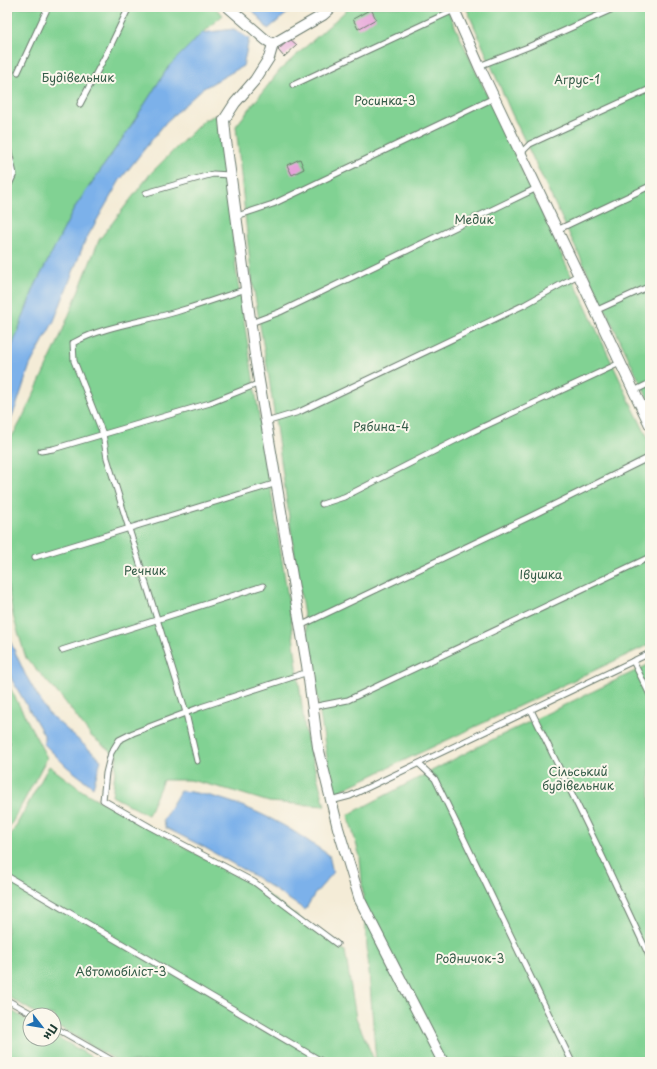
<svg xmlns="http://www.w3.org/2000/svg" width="657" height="1069" viewBox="0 0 657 1069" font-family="'Playpen Sans',sans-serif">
<rect width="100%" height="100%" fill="#fbf7ec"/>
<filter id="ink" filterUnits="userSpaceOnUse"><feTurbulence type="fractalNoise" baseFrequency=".025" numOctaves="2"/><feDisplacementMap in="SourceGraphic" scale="8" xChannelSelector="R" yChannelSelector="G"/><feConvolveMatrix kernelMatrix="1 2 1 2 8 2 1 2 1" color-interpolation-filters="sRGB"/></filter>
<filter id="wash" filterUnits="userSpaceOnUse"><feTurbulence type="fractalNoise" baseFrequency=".012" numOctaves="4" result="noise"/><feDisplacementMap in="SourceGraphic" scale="16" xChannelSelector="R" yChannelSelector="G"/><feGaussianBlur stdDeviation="0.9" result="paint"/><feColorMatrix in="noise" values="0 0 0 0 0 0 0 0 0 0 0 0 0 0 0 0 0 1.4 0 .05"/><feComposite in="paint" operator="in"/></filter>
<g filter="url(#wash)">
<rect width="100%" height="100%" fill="#f4ecd7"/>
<!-- green -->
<g fill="#81d293" stroke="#508864">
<path d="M 15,7 L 214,7 L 223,15 L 202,33 L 169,66 L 127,132 L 75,207 L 34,288 L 7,360 L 7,27 Z"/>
<path d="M 350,7 L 446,7 L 633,408 L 650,442 L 650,644 L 333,794 L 297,572 L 269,378 L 251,273 L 236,126 L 280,70 Z"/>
<path d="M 466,7 L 650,7 L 650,403 L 511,112 Z"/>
<path d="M 216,115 L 226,163 L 236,270 L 290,611 L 305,731 L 325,806 L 269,802 L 230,790 L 190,780 L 163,780 L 148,815 L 112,796 L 117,756 L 91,736 L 63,699 L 26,658 L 13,616 L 7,580 L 7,445 L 21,421 L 58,342 L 99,240 L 151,173 L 204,120 Z"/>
<path d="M 650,664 L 650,1062 L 376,1062 L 360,857 L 348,815 L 481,745 Z"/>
<path d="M 7,682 L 47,758 L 7,832 Z"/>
<path d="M 49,766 L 84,792 L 254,885 L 345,951 L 356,1018 L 375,1062 L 119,1062 L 54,1024 L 54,1015 L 39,1015 L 7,996 L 7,842 Z"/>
<path d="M 7,1008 L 30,1022 L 30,1039 L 54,1039 L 54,1035 L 100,1062 L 7,1062 Z"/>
</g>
<!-- water -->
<g fill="#7cb1ea" stroke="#4e778f">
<path d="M 250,7 L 295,7 L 268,29 Z"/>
<path d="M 234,29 L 249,39 L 243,66 L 202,89 L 166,122 L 120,180 L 85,241 L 54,321 L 30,365 L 17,404 L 10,421 L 7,423 L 7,360 L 34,288 L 75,207 L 127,132 L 169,66 L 202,33 Z"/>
<path d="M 7,634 L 25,674 L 47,712 L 101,760 L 93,787 L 66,766 L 44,744 L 44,735 L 12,680 L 7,663 Z"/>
<path d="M 180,791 C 211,793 249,807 277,822 C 295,831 312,844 329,855 L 333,873 L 314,895 L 305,910 L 254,876 L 202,846 L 166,828 L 163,820 Z"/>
</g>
<g id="blocks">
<!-- building -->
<g fill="#e6a2d9">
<path d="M 371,9 L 376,19 L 358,29 L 353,19 Z"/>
<path d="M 290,39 L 297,45 L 284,57 L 278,50 Z"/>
<path d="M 300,159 L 304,169 L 292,175 L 287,165 Z"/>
</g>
</g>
</g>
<g filter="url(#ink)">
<use href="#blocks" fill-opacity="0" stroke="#6a7a6d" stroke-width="1"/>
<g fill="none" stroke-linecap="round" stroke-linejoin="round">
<!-- lane casing -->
<g stroke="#6a7a6d" stroke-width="7">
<g id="lane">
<path d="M 479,66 L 528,47 L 617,7"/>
<path d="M 18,72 L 48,7"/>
<path d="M 293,85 L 454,10"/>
<path d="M 80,104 L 109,49 L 129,7"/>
<path d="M 7,143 L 14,174 L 7,189"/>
<path d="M 521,153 L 530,144 L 650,89"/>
<path d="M 146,193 L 213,174 L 230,175"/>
<path d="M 237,216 L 273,204 L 494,98"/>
<path d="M 557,230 L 650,186"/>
<path d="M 595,311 L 650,286"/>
<path d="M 251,323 L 280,312 L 537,188"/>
<path d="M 634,391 L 650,383"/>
<path d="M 266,422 L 299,412 L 524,305 L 578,275"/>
<path d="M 41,451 L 53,449 L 210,403 L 260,383"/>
<path d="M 322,504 L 344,497 L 474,431 L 620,363"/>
<path d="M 35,557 L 277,483"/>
<path d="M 300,626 L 529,517 L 650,457"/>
<path d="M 62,650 L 263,586"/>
<path d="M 633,661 L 650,695"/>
<path d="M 308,672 L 201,707 L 133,733 L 119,740 L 111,753 L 106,773 L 103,800 L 150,827 L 254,882 L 337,944"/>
<path d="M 312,707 L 348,700 L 650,557"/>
<path d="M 531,710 L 597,845 L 650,958"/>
<path d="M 7,747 L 8,745"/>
<path d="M 197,761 L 185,709 L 107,458 L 103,434 L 74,361 L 73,343 C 104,326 142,322 176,312 C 199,305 223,297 246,289"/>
<path d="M 419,764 L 435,779 L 572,1062"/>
<path d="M 331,801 L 350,796 L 650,653"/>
<path d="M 7,876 L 323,1062"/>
<path d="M 7,1000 L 34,1015"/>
<path d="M 54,1027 L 115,1062"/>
</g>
</g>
<!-- street casing -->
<g stroke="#6a7a6d" stroke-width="12">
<g id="street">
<path d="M 228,7 L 266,40 L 273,44"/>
<path d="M 332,7 L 323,15 L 273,44 L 269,58 L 255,80 L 235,103 L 224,120 L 226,141 L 256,363 L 307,665 L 318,747 L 338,828 L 360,900 L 443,1062"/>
<path d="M 453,7 L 479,66 L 650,425"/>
</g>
</g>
<!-- lane -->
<use href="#lane" stroke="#fff" stroke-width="5"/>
<!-- street -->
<use href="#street" stroke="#fff" stroke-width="10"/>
</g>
</g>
<g text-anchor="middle" stroke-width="4" stroke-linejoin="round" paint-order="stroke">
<!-- park labels -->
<g font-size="12" fill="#335b47" stroke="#fbf7ec">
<text x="78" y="82">Будівельник</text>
<text x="577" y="84">Агрус-1</text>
<text x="385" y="105">Росинка-3</text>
<text x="474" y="224">Медик</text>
<text x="381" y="431">Рябина-4</text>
<text x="145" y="575">Речник</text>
<text x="541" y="579">Івушка</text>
<text x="578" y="776">Сільський<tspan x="578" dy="14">будівельник</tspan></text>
<text x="470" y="963">Родничок-3</text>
<text x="121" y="976">Автомобіліст-3</text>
</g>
</g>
<!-- margin -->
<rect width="657" height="1069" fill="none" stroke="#fbf7ec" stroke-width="24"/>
<!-- north arrow -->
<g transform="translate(42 1027) rotate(121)"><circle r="19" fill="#fbf7ec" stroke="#a3ada2"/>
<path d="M0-3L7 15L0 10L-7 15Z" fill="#1f6fb2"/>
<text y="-6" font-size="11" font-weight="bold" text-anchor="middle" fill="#1f3d34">Пн</text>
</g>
</svg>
